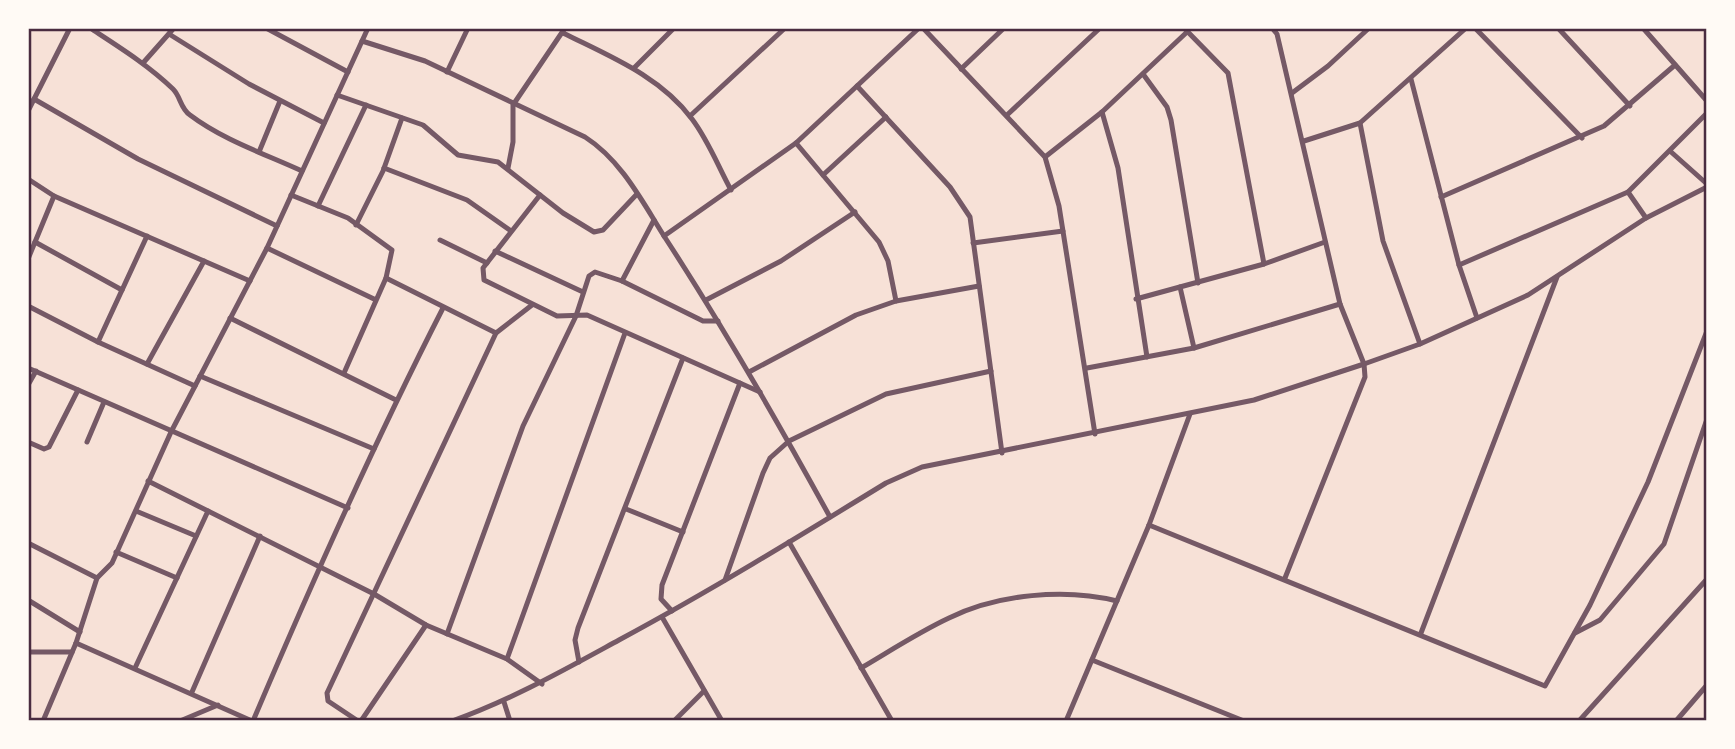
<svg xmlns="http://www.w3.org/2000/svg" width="1735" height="749" viewBox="0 0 1735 749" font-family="Manrope,sans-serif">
<rect width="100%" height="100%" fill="#f7e1d7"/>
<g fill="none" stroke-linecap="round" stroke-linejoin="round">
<!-- minor -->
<g stroke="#755966" stroke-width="5">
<path d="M 90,28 C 119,47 148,65 173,89 C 181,97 180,108 190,115 C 223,140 265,154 302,171"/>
<path d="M 266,28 L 348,72"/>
<path d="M 923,28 L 1045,157 L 1059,206 L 1095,434"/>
<path d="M 1184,28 L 1228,73 L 1264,264"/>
<path d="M 1272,28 L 1277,34 L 1340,304 L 1364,364 L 1365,377 L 1285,578"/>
<path d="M 1475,28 L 1582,138"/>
<path d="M 1558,28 L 1630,106"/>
<path d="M 1643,28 L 1707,101"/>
<path d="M 563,33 C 609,56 660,76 692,119 C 708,140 718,166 731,190"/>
<path d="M 169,34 L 249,84 L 324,123"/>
<path d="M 362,41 L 425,61 L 585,137 C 621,160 642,201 664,236 C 724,328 778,422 830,517"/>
<path d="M 143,63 L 174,28"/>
<path d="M 634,68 L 674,28"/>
<path d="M 961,69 L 1004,28"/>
<path d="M 447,72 L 468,28"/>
<path d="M 1143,74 L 1167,107 L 1171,120 L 1198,283"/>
<path d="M 1411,79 L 1459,265 L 1477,318"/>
<path d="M 857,86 L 950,187 L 970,217 L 1002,453"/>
<path d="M 1292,93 L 1328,66 L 1369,28"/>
<path d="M 337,95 L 423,125 L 458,155 L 498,162 L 563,213 L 594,232 L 603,230 L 637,194"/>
<path d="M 34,99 L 138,159 L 277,226"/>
<path d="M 28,111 L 70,28"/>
<path d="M 1102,112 L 1118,168 L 1147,357"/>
<path d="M 1007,115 L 1100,28"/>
<path d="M 690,116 L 785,28"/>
<path d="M 1360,123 L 1383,241 L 1420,344"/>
<path d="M 1304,141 L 1360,123 L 1466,28"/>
<path d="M 796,143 L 879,242 L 888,261 L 896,301"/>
<path d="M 1670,151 L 1707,184"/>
<path d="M 259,152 L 280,101"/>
<path d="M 1045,157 L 1102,112 L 1187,32"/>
<path d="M 384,168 L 467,200 L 511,231"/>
<path d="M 508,168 L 513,142 L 513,105 L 565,28"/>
<path d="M 823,175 L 886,117"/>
<path d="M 28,179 L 54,196 L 250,281"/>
<path d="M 1628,192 L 1646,218"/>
<path d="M 291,195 L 348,218 L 392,250 L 386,278 L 344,373"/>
<path d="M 540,195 L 483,268 L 484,280 L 557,316 L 587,315 L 760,392"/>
<path d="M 1441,197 L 1604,126 L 1675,65"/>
<path d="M 318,206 L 366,105"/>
<path d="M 356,225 L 383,171 L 402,118"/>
<path d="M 664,236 L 796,143 L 919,28"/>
<path d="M 440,240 L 487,263"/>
<path d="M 35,242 L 122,290"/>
<path d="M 973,243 L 1063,231"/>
<path d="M 267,248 L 374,299"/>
<path d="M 495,251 L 583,292"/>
<path d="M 28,259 L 54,196"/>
<path d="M 1459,265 L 1628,192 L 1707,113"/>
<path d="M 386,278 L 496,333"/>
<path d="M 622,281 L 654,220"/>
<path d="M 1180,287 L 1194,348"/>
<path d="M 1136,299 L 1264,264 L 1325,242"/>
<path d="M 706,300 L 781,261 L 855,212"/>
<path d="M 28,306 L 98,342 L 195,386"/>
<path d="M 230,318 L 396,400"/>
<path d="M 98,342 L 147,236"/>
<path d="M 147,364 L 204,261"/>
<path d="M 28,368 L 348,508"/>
<path d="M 1087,368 L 1194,348 L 1340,304"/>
<path d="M 749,372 L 856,315 L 896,301 L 979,286"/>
<path d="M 200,376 L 374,449"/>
<path d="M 28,385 L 36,371"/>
<path d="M 28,442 L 44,449 L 49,447 L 78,390"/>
<path d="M 87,442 L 104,402"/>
<path d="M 148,481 L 374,594 L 426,625 L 507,659 L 542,684"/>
<path d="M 626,509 L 683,532"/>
<path d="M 136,511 L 196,536"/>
<path d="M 1149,525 L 1545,686 L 1590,605 L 1648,482 L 1707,331"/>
<path d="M 789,542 L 892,721"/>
<path d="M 28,543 L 97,578"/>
<path d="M 116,552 L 177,578"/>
<path d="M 725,580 L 763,473 L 770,458 L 789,441 L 886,394 L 991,371"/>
<path d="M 28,600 L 80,632"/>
<path d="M 672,611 L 661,599 L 662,585 L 740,383"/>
<path d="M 662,617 L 722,721"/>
<path d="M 1421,633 L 1557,277"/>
<path d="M 1575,633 L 1600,620 L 1664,544 L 1707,419"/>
<path d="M 447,634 L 523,426 L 576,316 L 589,276 L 595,272 L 622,281 L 703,321 L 718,321"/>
<path d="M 76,643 L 252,721"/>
<path d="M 28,652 L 72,652"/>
<path d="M 507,659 L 625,333"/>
<path d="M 1092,660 L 1244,721"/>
<path d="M 579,662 L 575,640 L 578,628 L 683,358"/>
<path d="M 135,668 L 208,511"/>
<path d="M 861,668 C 890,651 919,632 949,618 C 998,594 1065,588 1117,601"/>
<path d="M 192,692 L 260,536"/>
<path d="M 504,702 L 510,721"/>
<path d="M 43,721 L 76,643 L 97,578 L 112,563 L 171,432 L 267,248 L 368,28"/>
<path d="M 180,721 L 218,705"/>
<path d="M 253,721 C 312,582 374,443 443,308"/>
<path d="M 358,721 L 328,701 L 327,693 L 496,333 L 532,305"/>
<path d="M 361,721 L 426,625"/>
<path d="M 452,721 C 511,700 564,670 619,640 C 710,591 798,537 886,483 L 922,467 L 1254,400 L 1364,364 L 1420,344 L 1528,295 L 1646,218 L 1707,187"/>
<path d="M 674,721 L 704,691"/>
<path d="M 1066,721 L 1149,525 L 1190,414"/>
<path d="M 1579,721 L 1707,579"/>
<path d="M 1676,721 L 1707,685"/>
</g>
</g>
<!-- border -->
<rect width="1735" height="749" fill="none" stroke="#fffaf5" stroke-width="60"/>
<rect x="30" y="30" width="1675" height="689" fill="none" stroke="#4a2c40" stroke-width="2.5"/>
</svg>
